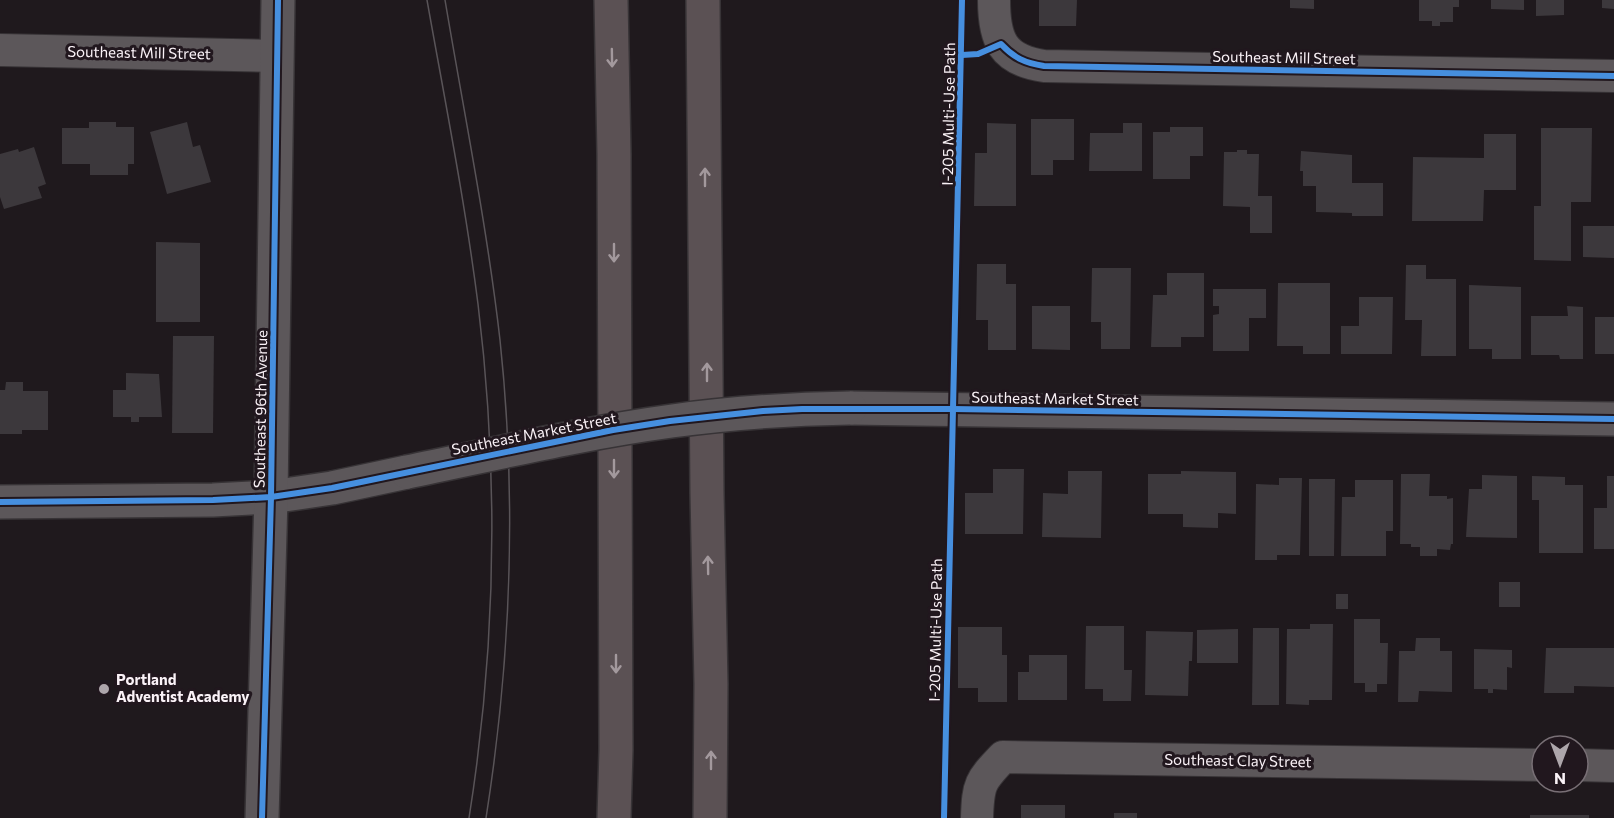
<svg xmlns="http://www.w3.org/2000/svg" width="1614" height="818" viewBox="0 0 1614 818" font-family="Commissioner,sans-serif">
<rect width="100%" height="100%" fill="#1f191d"/>
<!-- building -->
<g fill="#3c383c">
<path d="M 1039,0 L 1077,0 L 1076,26 L 1039,26 Z"/>
<path d="M 1290,0 L 1314,0 L 1314,9 L 1290,8 Z"/>
<path d="M 1419,0 L 1459,0 L 1459,7 L 1453,7 L 1453,22 L 1440,22 L 1440,26 L 1432,26 L 1432,21 L 1419,21 Z"/>
<path d="M 1491,0 L 1524,0 L 1524,10 L 1491,9 Z"/>
<path d="M 1536,0 L 1564,0 L 1564,15 L 1536,16 Z"/>
<path d="M 1602,0 L 1614,0 L 1614,9 L 1602,8 Z"/>
<path d="M 1031,119 L 1074,119 L 1074,160 L 1053,160 L 1053,175 L 1031,175 Z"/>
<path d="M 89,122 L 116,122 L 116,127 L 134,127 L 134,164 L 128,164 L 128,175 L 90,175 L 90,164 L 62,164 L 62,128 L 89,128 Z"/>
<path d="M 187,122 L 193,147 L 200,145 L 211,182 L 167,194 L 150,132 Z"/>
<path d="M 987,123 L 1016,124 L 1016,206 L 974,206 L 975,153 L 987,153 Z"/>
<path d="M 1123,123 L 1142,123 L 1142,171 L 1089,171 L 1090,133 L 1123,133 Z"/>
<path d="M 1170,127 L 1203,127 L 1203,156 L 1190,156 L 1190,179 L 1153,179 L 1153,132 L 1170,132 Z"/>
<path d="M 1541,128 L 1592,128 L 1591,202 L 1571,202 L 1571,261 L 1534,260 L 1534,206 L 1541,206 Z"/>
<path d="M 1484,134 L 1516,134 L 1516,190 L 1484,190 L 1483,221 L 1412,221 L 1413,157 L 1484,158 Z"/>
<path d="M 34,147 L 46,184 L 38,187 L 42,198 L 4,209 L 0,197 L 0,154 L 18,149 L 19,152 Z"/>
<path d="M 1237,150 L 1247,150 L 1247,154 L 1259,154 L 1258,196 L 1272,196 L 1272,233 L 1250,233 L 1250,207 L 1223,206 L 1224,152 L 1237,152 Z"/>
<path d="M 1301,151 L 1352,155 L 1352,183 L 1383,183 L 1383,216 L 1352,216 L 1352,213 L 1316,212 L 1316,186 L 1303,186 L 1303,171 L 1300,171 Z"/>
<path d="M 1583,226 L 1614,226 L 1614,258 L 1583,257 Z"/>
<path d="M 156,242 L 200,243 L 200,322 L 156,322 Z"/>
<path d="M 977,264 L 1006,264 L 1006,284 L 1016,284 L 1016,350 L 988,350 L 988,320 L 976,320 Z"/>
<path d="M 1406,265 L 1426,265 L 1426,279 L 1456,279 L 1456,356 L 1421,356 L 1422,320 L 1405,320 Z"/>
<path d="M 1092,268 L 1131,268 L 1130,349 L 1101,349 L 1101,322 L 1091,322 Z"/>
<path d="M 1167,273 L 1204,273 L 1204,337 L 1181,337 L 1181,347 L 1151,347 L 1153,295 L 1167,295 Z"/>
<path d="M 1278,283 L 1330,283 L 1330,354 L 1303,354 L 1303,346 L 1277,346 Z"/>
<path d="M 1469,285 L 1521,287 L 1521,359 L 1492,359 L 1492,349 L 1469,349 Z"/>
<path d="M 1213,289 L 1266,289 L 1266,318 L 1249,318 L 1249,351 L 1213,351 L 1213,315 L 1219,314 L 1219,306 L 1213,306 Z"/>
<path d="M 1359,297 L 1393,297 L 1392,354 L 1341,354 L 1341,326 L 1359,326 Z"/>
<path d="M 1032,306 L 1070,306 L 1070,350 L 1032,349 Z"/>
<path d="M 1567,306 L 1583,307 L 1583,359 L 1560,359 L 1559,355 L 1531,355 L 1531,316 L 1568,316 Z"/>
<rect x="1595" y="317" width="19" height="37"/>
<path d="M 173,336 L 214,336 L 213,433 L 172,433 Z"/>
<path d="M 126,373 L 159,374 L 162,417 L 139,417 L 139,422 L 131,422 L 131,417 L 113,417 L 113,390 L 126,390 Z"/>
<path d="M 6,382 L 23,382 L 23,391 L 48,391 L 48,430 L 22,430 L 22,434 L 0,434 L 0,390 L 5,390 Z"/>
<path d="M 993,469 L 1024,469 L 1023,534 L 965,534 L 965,493 L 993,493 Z"/>
<path d="M 1068,471 L 1102,471 L 1101,538 L 1042,537 L 1043,493 L 1068,494 Z"/>
<path d="M 1181,471 L 1236,472 L 1236,514 L 1218,513 L 1218,528 L 1183,527 L 1183,514 L 1148,514 L 1148,474 L 1181,474 Z"/>
<path d="M 1401,474 L 1430,474 L 1429,496 L 1447,496 L 1447,499 L 1453,498 L 1453,544 L 1451,544 L 1450,550 L 1437,549 L 1437,556 L 1420,556 L 1420,547 L 1411,547 L 1411,544 L 1400,544 Z"/>
<path d="M 1482,475 L 1517,476 L 1517,538 L 1466,537 L 1469,489 L 1482,489 Z"/>
<path d="M 1532,476 L 1565,477 L 1565,485 L 1583,485 L 1583,553 L 1539,553 L 1539,500 L 1532,500 Z"/>
<path d="M 1607,476 L 1614,476 L 1614,549 L 1594,549 L 1594,508 L 1607,508 Z"/>
<path d="M 1279,478 L 1302,478 L 1300,555 L 1277,555 L 1277,560 L 1255,560 L 1256,484 L 1279,485 Z"/>
<path d="M 1309,479 L 1335,479 L 1334,556 L 1309,556 Z"/>
<path d="M 1355,480 L 1393,480 L 1393,531 L 1386,531 L 1386,556 L 1341,556 L 1342,497 L 1355,497 Z"/>
<rect x="1499" y="582" width="21" height="25"/>
<rect x="1336" y="594" width="12" height="15"/>
<path d="M 1354,619 L 1380,619 L 1380,643 L 1388,643 L 1387,684 L 1377,684 L 1377,692 L 1365,692 L 1365,683 L 1354,683 Z"/>
<path d="M 1310,624 L 1333,624 L 1332,700 L 1309,700 L 1309,705 L 1286,704 L 1287,629 L 1310,629 Z"/>
<path d="M 1086,626 L 1124,626 L 1124,670 L 1132,670 L 1131,701 L 1103,701 L 1103,689 L 1085,689 Z"/>
<path d="M 958,627 L 1002,627 L 1002,655 L 1007,655 L 1007,702 L 978,702 L 978,688 L 958,688 Z"/>
<path d="M 1253,628 L 1279,628 L 1279,705 L 1252,705 Z"/>
<path d="M 1238,629 L 1238,663 L 1197,663 L 1197,630 Z"/>
<path d="M 1146,631 L 1193,632 L 1192,661 L 1189,661 L 1188,696 L 1145,695 Z"/>
<path d="M 1416,638 L 1440,638 L 1440,651 L 1452,651 L 1452,692 L 1419,691 L 1418,702 L 1398,702 L 1399,651 L 1415,651 Z"/>
<path d="M 1546,648 L 1614,648 L 1614,687 L 1574,686 L 1574,693 L 1544,693 Z"/>
<path d="M 1474,649 L 1512,650 L 1512,668 L 1507,667 L 1507,690 L 1493,689 L 1493,693 L 1488,693 L 1488,689 L 1474,689 Z"/>
<path d="M 1029,655 L 1067,655 L 1067,700 L 1018,700 L 1018,672 L 1029,672 Z"/>
<rect x="1021" y="805" width="44" height="13"/>
<rect x="1114" y="813" width="23" height="5"/>
<rect x="1530" y="815" width="59" height="3"/>
</g>
<g fill="none" stroke-linecap="round" stroke-linejoin="round">
<!-- minor casing -->
<g stroke="#373336" stroke-width="34">
<g id="minor">
<path d="M 994,0 C 994,39 1002,60 1044,66 L 1614,76"/>
<path d="M 0,50 L 277,56"/>
<path d="M 1578,765 L 1614,766"/>
<path d="M 977,818 C 978,784 980,781 1003,757 L 1542,765"/>
</g>
</g>
<!-- tertiary casing -->
<g stroke="#373336" stroke-width="36">
<g id="tertiary">
<path d="M 850,408 L 1614,419"/>
<path d="M 0,502 L 213,500 L 271,497 L 332,488 L 407,472"/>
<path d="M 262,818 L 271,497 L 278,0"/>
</g>
</g>
<!-- motorway casing -->
<g stroke="#373336" stroke-width="36">
<g id="motorway">
<path d="M 611,0 L 614,154 L 616,750 L 614,818"/>
<path d="M 703,0 L 707,493 L 711,684 L 710,818"/>
</g>
</g>
<!-- minor -->
<use href="#minor" stroke="#5c575a" stroke-width="32"/>
<!-- tertiary -->
<use href="#tertiary" stroke="#5c575a" stroke-width="33"/>
<!-- motorway -->
<use href="#motorway" stroke="#5b5154" stroke-width="33"/>
<!-- tram -->
<g stroke="#595458" stroke-width="1.5">
<path d="M 427,0 C 445,101 465,202 478,304 C 499,475 496,648 469,818"/>
<path d="M 445,0 C 464,113 487,226 500,340 C 517,499 511,659 486,818"/>
</g>
<!-- tertiary-bridge casing -->
<g stroke="#373336" stroke-width="36" stroke-linecap="butt">
<path id="tertiary-bridge" d="M 407,472 C 495,454 583,433 672,421 C 731,413 790,409 850,408"/>
</g>
<!-- tertiary-bridge -->
<use href="#tertiary-bridge" stroke="#5c575a" stroke-width="33"/>
<!-- cycleway casing -->
<g stroke="#21171e" stroke-width="10">
<g id="cycleway">
<path d="M 962,55 L 978,54 L 1001,44 C 1014,58 1025,63 1044,66 L 1614,76"/>
<path d="M 0,502 L 213,500 L 271,497 L 332,488 L 613,430 L 670,421 L 763,411 L 802,409 L 953,409 L 1614,419"/>
<path d="M 262,818 L 271,497 L 278,0"/>
<path d="M 944,818 L 962,0"/>
</g>
</g>
<!-- cycleway -->
<use href="#cycleway" stroke="#468fdf" stroke-width="6"/>
</g>
<!-- one-way arrows -->
<defs><path id="oneway-shaft" d="M-6 0H5M1.5-3L5.5 0L1.5 3" fill="none" stroke-width="1.6" stroke-linecap="round" stroke-linejoin="round" transform="scale(1.5)"/></defs>
<g stroke="#a3999d">
<use href="#oneway-shaft" transform="translate(612 58) rotate(89)"/>
<use href="#oneway-shaft" transform="translate(705 177) rotate(-90)"/>
<use href="#oneway-shaft" transform="translate(614 253) rotate(90)"/>
<use href="#oneway-shaft" transform="translate(707 372) rotate(-90)"/>
<use href="#oneway-shaft" transform="translate(614 469) rotate(90)"/>
<use href="#oneway-shaft" transform="translate(708 565) rotate(-91)"/>
<use href="#oneway-shaft" transform="translate(616 664) rotate(90)"/>
<use href="#oneway-shaft" transform="translate(711 760) rotate(-90)"/>
</g>
<!-- markers -->
<circle fill="#ada6ab" stroke="#21171e" stroke-width="2" cx="104" cy="689" r="6"/>
<g text-anchor="middle" stroke-width="6" stroke-linejoin="round" paint-order="stroke">
<!-- street labels -->
<g font-size="15" fill="#faf2f7" stroke="#21171e">
<text transform="translate(139 53) rotate(1)" y="5">Southeast Mill Street</text>
<text transform="translate(1284 58) rotate(1)" y="5">Southeast Mill Street</text>
<text transform="translate(949 114) rotate(-89)" y="5">I-205 Multi-Use Path</text>
<text transform="translate(1055 399) rotate(1)" y="5">Southeast Market Street</text>
<text transform="translate(261 409) rotate(-89)" y="5">Southeast 96th Avenue</text>
<text transform="translate(534 434) rotate(-11)" y="5">Southeast Market Street</text>
<text transform="translate(936 630) rotate(-89)" y="5">I-205 Multi-Use Path</text>
<text transform="translate(1238 761) rotate(1)" y="5">Southeast Clay Street</text>
</g>
<!-- poi labels -->
<g font-size="15" font-weight="bold" fill="#faf2f7" stroke="#21171e" text-anchor="start">
<text x="116" y="685">Portland<tspan x="116" dy="17">Adventist Academy</tspan></text>
</g>
</g>
<!-- north arrow -->
<g transform="translate(1560 764) rotate(180)"><circle r="28" fill="#21171e" stroke="#786f75" stroke-width="1.5"/>
<path d="M0-4.5L10 22L0 15L-10 22Z" fill="#ada6ab"/>
<text y="-9" font-size="16" font-weight="bold" text-anchor="middle" fill="#faf2f7">N</text>
</g>
</svg>
